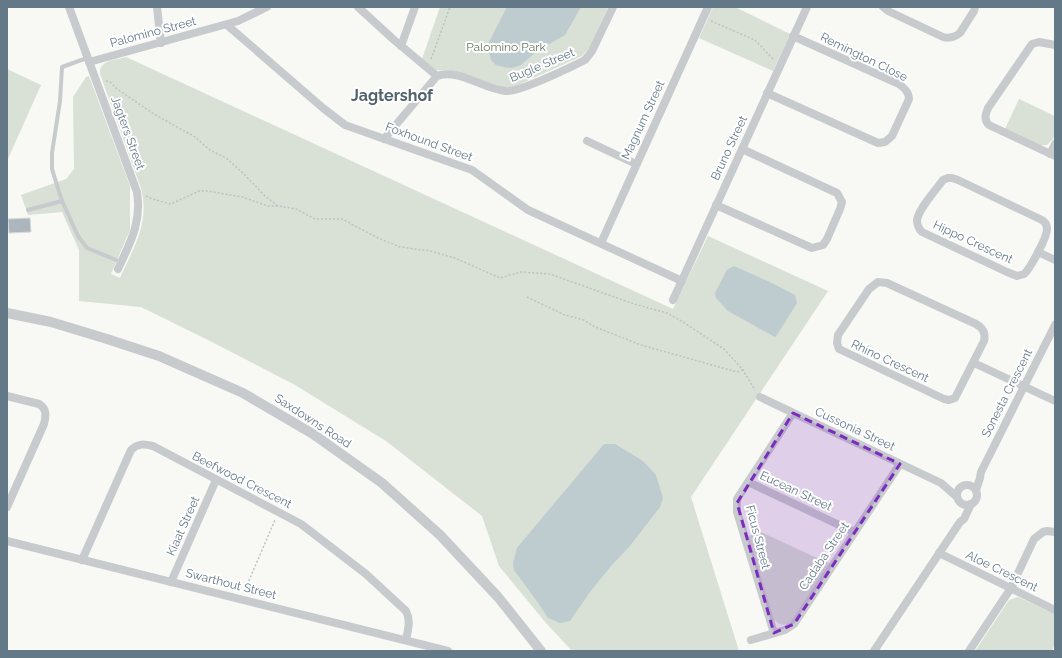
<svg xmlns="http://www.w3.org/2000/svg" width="1062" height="658" viewBox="0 0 1062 658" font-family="Raleway,sans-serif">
<rect width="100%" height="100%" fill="#f8f8f4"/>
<!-- green -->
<g fill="#d9e0d5">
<path d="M 440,7 L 608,7 L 590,47 L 582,56 L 516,86 L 504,88 L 453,71 L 436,70 L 422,59 Z"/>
<path d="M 713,7 L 735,7 L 790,34 L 773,71 L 699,38 Z"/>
<path d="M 126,57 L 673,309 L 708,236 L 828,291 L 691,497 L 739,651 L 572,651 L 546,623 L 499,566 L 482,516 L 386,441 L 295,385 L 210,341 L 141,307 L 79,301 L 79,250 L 62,212 L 28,215 L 21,195 L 66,179 L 74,169 L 73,97 L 86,77 L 89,76 L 130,186 L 130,230 L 111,274 L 120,278 C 134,247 150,223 141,188 L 100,74 C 99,60 115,60 126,57 Z"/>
<path d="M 7,69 L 41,85 L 7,161 Z"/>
<path d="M 1019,99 L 1055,116 L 1055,135 L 1052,140 L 1047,145 L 1040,145 L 1005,129 Z"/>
<path d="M 761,532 L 830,564 L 791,622 C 784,626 779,626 774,619 L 748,536 Z"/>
<path d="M 1018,597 L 1055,614 L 1055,643 L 1052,651 L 975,651 L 1009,600 Z"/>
</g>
<!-- water -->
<g fill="#becbcf">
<path d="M 507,7 L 581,7 L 565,35 L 537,51 L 521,65 L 512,68 L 503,67 L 496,65 L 491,60 L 489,52 L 489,42 Z"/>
<path d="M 734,266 L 772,283 L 795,295 L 797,303 L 777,335 L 775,337 L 728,311 L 716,298 L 715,293 L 727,270 Z"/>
<path d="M 604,444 L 615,444 L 643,461 L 656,475 L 663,498 L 660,507 L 629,547 L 611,566 L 590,592 L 570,621 L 560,623 L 548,618 L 539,604 L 514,570 L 513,563 L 517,548 Z"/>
</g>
<!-- building -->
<path fill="#acb6bc" stroke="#d9d9d7" d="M 30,218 L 31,232 L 9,233 L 8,219 Z"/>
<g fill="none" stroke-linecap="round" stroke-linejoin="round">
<!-- path -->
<g stroke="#bec1c3" stroke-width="1.5" stroke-dasharray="2 2" stroke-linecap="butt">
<path d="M 711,21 L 755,40 L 773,59"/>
<path d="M 431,59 L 450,7"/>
<path d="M 106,81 L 110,82 L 117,89 L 154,114 L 195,137 L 210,150 L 226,158 L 243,173 L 265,196 L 278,206"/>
<path d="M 146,196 L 152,199 L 171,204 L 199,191 L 208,191 L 242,197 L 268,206 L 278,206 L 296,209 L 315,219 L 342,219 L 378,238 L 400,247 L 430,251 L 455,258 L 500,278 L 521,272 L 550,274 L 634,304 L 667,313 L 683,322 L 724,349 L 743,370 L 755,390"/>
<path d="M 527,297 L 565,315 L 584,320 L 593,326 L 641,345 L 737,372 L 743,370"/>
<path d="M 244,592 L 275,520"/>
</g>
<!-- service -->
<g stroke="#c7cbce" stroke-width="4">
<path d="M 62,201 L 52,169 L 52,153 L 60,101 L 62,67 L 87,58"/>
<path d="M 28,210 L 62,201 L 78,236 L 87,248 L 121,262"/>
</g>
<!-- minor -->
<g stroke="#c7cbce" stroke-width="8">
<path d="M 69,7 L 137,192 C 142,222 130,243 118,269"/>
<path d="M 157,7 L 161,43"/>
<path d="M 358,7 L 393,39 L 437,76"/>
<path d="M 883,7 L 888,11 L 943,37 C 950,39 955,37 960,33 L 974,11 L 975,7"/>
<path d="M 227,25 L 323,108 L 345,125 L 472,170 L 528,210 L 682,281"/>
<path d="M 1055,45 L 1039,42 L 1032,44 L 988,108 C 985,115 984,120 989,125 L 1055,156"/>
<path d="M 401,46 L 415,7"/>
<path d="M 89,62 L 238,21 L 267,7"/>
<path d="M 437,76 C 457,68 484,89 505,91 C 518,93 571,67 585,60 L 592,51 L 613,7"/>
<path d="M 767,93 L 878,143 L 885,142 L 892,136 L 909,99 C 909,92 904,88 899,84 L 793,36"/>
<path d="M 384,139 L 437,76"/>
<path d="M 587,141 L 636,164"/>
<path d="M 1050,154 L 1055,144"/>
<path d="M 948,178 L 952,178 L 958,180 L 1042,220 C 1045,222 1047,224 1047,228 C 1048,236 1030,269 1024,274 L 1017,276 L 1007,272 L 922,232 C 919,229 917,225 917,220 C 919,208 936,190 943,180 Z"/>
<path d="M 716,205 L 812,248 L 823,245 L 827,239 L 840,209 L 842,202 L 837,193 L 742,149"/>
<path d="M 601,243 L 708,7"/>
<path d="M 1038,252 L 1055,260"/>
<path d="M 878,282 L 887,283 L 976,324 C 983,328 986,333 984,341 L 955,398 L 949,400 L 944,399 L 839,349 L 837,343 L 838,335 L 869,289 Z"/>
<path d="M 673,300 L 807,7"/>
<path d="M 974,363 L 1055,401"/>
<path d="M 7,396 L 39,404 C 47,409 46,416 44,424 L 7,507"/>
<path d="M 760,397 L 941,483 L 957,497"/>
<path d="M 748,482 L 854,532"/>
<circle cx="967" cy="495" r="10"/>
<path d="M 976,490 L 980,478 L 981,472 L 1055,325"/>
<path d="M 7,541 L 448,651"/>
<path d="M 939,553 L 1055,610"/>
<path d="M 82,560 L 131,450 C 138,443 144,444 153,446 L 301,524 L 366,574 L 406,611 C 411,621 408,629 406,640"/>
<path d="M 171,582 L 216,480"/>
<path d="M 774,633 L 737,512 L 737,499 L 793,413"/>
<path d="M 751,640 L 785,630 L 794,624 L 900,464"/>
<path d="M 874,651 L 960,522 L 964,519 L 971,504"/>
<path d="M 969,651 L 1011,588 L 1034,539 L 1043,532 L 1047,531 L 1055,532"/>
</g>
<!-- tertiary -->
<path stroke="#c7cbce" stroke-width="10" d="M 7,313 L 51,322 L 107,339 L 159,356 L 243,393 L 313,434 L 382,483 L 440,535 L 498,597 L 541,651"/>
</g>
<!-- marked area -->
<path fill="#7b2cbf" fill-opacity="0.2" stroke="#7b2cbf" stroke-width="3" stroke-dasharray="8 5" stroke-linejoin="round" d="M 793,413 L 900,464 L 794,624 L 774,633 L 737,503 Z"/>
<g text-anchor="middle" stroke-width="4" stroke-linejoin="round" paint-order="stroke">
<!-- street labels -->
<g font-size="12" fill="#637988" stroke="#fff">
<text transform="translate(153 32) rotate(-15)" y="4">Palomino Street</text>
<text transform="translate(864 57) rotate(26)" y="4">Remington Close</text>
<text transform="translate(542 65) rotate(-23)" y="4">Bugle Street</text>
<text transform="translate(643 120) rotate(-65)" y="4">Magnum Street</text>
<text transform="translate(128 133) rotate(70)" y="4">Jagters Street</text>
<text transform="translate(429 142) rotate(20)" y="4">Foxhound Street</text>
<text transform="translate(729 148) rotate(-65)" y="4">Bruno Street</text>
<text transform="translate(973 242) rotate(25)" y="4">Hippo Crescent</text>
<text transform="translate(890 361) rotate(25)" y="4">Rhino Crescent</text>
<text transform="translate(1007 393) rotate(-63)" y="4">Sonesta Crescent</text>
<text transform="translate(313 421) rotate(33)" y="4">Saxdowns Road</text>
<text transform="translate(855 429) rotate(25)" y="4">Cussonia Street</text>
<text transform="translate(242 480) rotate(27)" y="4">Beefwood Crescent</text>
<text transform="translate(796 491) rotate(25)" y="4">Eucean Street</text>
<text transform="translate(183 526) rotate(-66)" y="4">Kiaat Street</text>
<text transform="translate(758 537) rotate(75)" y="4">Ficus Street</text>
<text transform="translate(824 556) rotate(-56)" y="4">Cadaba Street</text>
<text transform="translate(1002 571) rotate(26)" y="4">Aloe Crescent</text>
<text transform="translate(231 584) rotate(14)" y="4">Swarthout Street</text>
</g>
<!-- park labels -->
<g font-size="12" fill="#657a5f" stroke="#fff">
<text x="506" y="51">Palomino Park</text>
</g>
<!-- district labels -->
<g font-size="16" font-weight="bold" fill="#52626d" stroke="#fff">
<text x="392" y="101">Jagtershof</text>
</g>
</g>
<!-- border -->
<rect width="1062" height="658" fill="none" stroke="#637988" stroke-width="16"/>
</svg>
